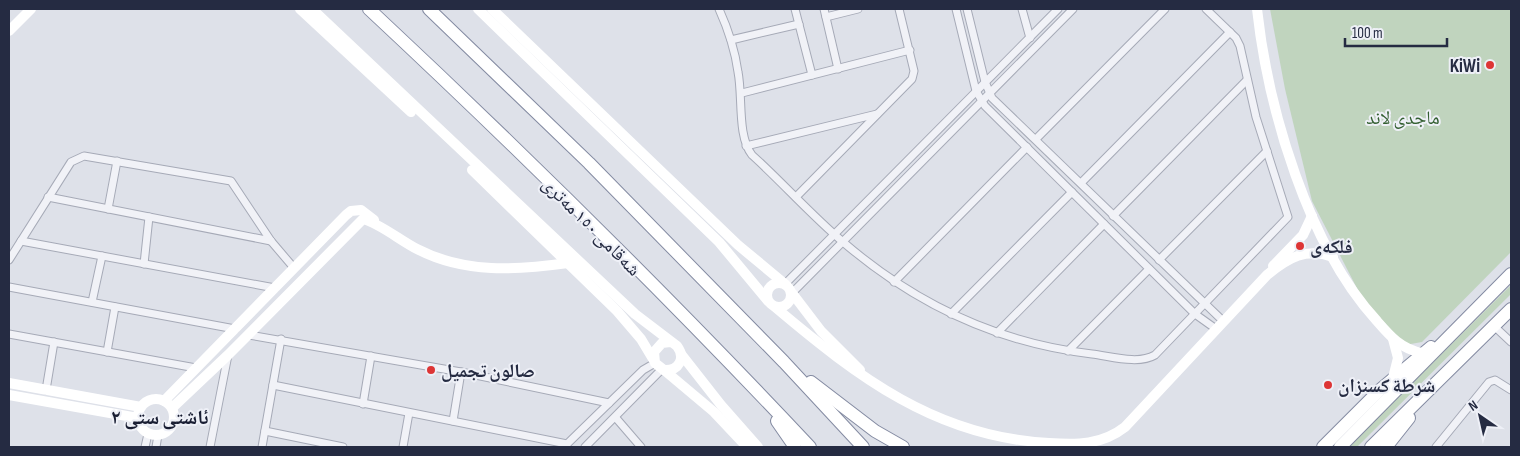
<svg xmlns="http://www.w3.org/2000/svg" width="1520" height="456" viewBox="0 0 1520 456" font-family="'Sofia Sans Condensed','Noto Naskh Arabic',sans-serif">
<rect width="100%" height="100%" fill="#dee1e9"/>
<!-- green -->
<g fill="#c0d4be">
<path d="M 1270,9 L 1511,9 L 1511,252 L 1422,342 L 1405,345 L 1362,298 L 1312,201 L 1285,89 Z"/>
<path d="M 1511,285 L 1511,294 L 1357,447 L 1348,447 Z"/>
</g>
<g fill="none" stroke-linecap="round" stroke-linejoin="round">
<!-- street casing -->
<g stroke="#a6aab7" stroke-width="9">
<g id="street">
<path d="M 719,9 C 728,29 735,50 738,72 C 743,97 737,136 752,155 C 783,183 811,215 843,242 C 914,303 998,343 1092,354 C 1110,356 1138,365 1155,355 L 1288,217 L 1256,117 L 1240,46 L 1236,38 L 1206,9"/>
<path d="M 795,9 L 812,75"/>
<path d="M 824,9 L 838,69"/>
<path d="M 956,9 L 976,91 L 985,106 L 1195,314 L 1216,329"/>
<path d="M 967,9 L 985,82 L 992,98 L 1223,321"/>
<path d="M 1022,9 L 1030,38"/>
<path d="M 826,17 L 858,9"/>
<path d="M 731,40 L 799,24"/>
<path d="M 742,93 L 910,50"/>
<path d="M 1036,139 L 1165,9"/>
<path d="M 746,146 L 877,114"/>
<path d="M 1081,183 L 1230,32"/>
<path d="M 48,197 L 271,241"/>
<path d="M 796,197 L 912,79 L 914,71 L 899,9"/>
<path d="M 108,209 L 117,161"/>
<path d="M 1113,216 L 1247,80"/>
<path d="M 21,241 L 275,288"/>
<path d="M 9,260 L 71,162 L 84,156 L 231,181 L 271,241 L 294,268"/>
<path d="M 1159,260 L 1267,151"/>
<path d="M 144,264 L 149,217"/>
<path d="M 894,282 L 1027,147"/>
<path d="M 785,284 L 1058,9"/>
<path d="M 9,287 L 235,329"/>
<path d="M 792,293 L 1073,9"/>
<path d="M 92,302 L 102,256"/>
<path d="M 951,314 L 1072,192"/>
<path d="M 1494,326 L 1511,342"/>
<path d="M 997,333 L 1104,224"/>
<path d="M 9,334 L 196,368"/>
<path d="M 249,335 L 461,372 L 609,403"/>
<path d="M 1068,351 L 1149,269"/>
<path d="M 107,352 L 115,307"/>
<path d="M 273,385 L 567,444"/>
<path d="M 46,390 L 54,342"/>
<path d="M 363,404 L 371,356"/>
<path d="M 616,418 L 641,447"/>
<path d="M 453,421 L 461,372"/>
<path d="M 265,431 L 343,447"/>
<path d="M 145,447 L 148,434"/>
<path d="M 156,447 L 158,435"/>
<path d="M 210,447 L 228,355"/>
<path d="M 262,447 L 281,339"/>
<path d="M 403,447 L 409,413"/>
<path d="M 564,447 L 643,370 L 655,363"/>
<path d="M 585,447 L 662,369"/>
<path d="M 1436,447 L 1489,382 L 1495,380 L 1511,390"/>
</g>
</g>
<!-- highway casing -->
<g stroke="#848ba2" stroke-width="14">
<g id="highway">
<path d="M 369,9 C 520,150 668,296 810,447"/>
<path d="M 429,9 L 589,163 L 784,362 L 863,447"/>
<path d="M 811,382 L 875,431 L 903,447"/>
<path d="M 777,421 L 795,447"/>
<path d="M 1323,447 L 1381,389 L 1431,347"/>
<path d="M 1340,447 L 1511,274"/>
<path d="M 1371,447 L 1511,309"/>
<path d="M 1386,447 L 1409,418"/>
</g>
</g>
<!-- street -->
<use href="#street" stroke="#f1f2f7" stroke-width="7"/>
<!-- secondary -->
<g stroke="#fff" stroke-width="10">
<path d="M 300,9 L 411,112"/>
<path d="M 312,9 L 635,314 L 677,346 C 686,358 679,371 664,370 L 655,363 L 654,352 L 662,343 L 670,342"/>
<path d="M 478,9 L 719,242 L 768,301"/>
<path d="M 492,9 L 738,245 L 785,284"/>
<path d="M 1257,9 C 1268,109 1308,246 1377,321 C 1390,336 1401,349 1422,353"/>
<path d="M 9,31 L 31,9"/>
<path d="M 472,170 L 617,311 L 641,339 L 653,359"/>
<path d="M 1273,266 L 1303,235 L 1312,216"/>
<circle cx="779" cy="295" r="12"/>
<path d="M 792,293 L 821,331 L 860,370"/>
<path d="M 775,307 C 858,377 936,437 1049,443 C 1077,445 1102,445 1125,427 L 1267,275 C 1288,258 1306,247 1333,257"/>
<path d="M 681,354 L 721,405 L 758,447"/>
<path d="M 664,370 L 714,412 L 747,447"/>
<path d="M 1393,378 L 1398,358 L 1393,339"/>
<path d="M 9,383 L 141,407"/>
<path d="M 9,395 L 138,418"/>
<circle cx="156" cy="417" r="18"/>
<path d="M 164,401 L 346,215 L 351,211 L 361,210 L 374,220"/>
<path d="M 172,408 L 228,355 L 363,219 C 379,223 401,241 417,249 C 465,274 517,270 568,263"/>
</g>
<!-- highway -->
<use href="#highway" stroke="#fff" stroke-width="12"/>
</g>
<!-- markers -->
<g fill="#dd3535" stroke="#eef0f7" stroke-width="2">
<circle cx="1490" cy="65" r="5"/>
<circle cx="1300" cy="246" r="5"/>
<circle cx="431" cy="370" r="5"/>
<circle cx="1328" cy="385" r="5"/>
</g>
<g text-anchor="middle" stroke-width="4" stroke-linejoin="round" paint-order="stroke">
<!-- poi labels -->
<g font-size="19" font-weight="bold" fill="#252b42" stroke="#eef0f7" text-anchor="start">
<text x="1480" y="72" text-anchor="end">KiWi</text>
<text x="1310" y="253">فلکەی</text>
<text x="441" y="377">صالون تجميل</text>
<text x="1338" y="392">شرطة كسنزان</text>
</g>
<!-- park labels -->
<g font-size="19" fill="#335f31" stroke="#eef0f7">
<text x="1403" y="124">ماجدی لاند</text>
</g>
<!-- street labels -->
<g font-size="19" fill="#252b42" stroke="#eef0f7">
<text transform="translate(592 226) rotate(45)" y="7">شەقامی ١٥٠ مەتری</text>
</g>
<!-- neighbourhood labels -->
<g font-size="20" font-weight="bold" fill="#181d32" stroke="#eef0f7">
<text x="160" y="424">ئاشتی ستی ٢</text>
</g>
</g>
<!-- border -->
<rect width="1520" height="456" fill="none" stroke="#252b42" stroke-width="20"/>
<!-- north arrow -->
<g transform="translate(1480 416) rotate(326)" stroke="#eef0f7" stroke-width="4" paint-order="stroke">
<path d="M0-4L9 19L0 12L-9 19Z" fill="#252b42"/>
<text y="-8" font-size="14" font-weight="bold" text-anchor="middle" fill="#252b42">N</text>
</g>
<!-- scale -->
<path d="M1345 38v8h102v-8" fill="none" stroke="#252b42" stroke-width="2.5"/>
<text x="1352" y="38" font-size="15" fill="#252b42" stroke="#eef0f7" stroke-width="4" paint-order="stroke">100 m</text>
</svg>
